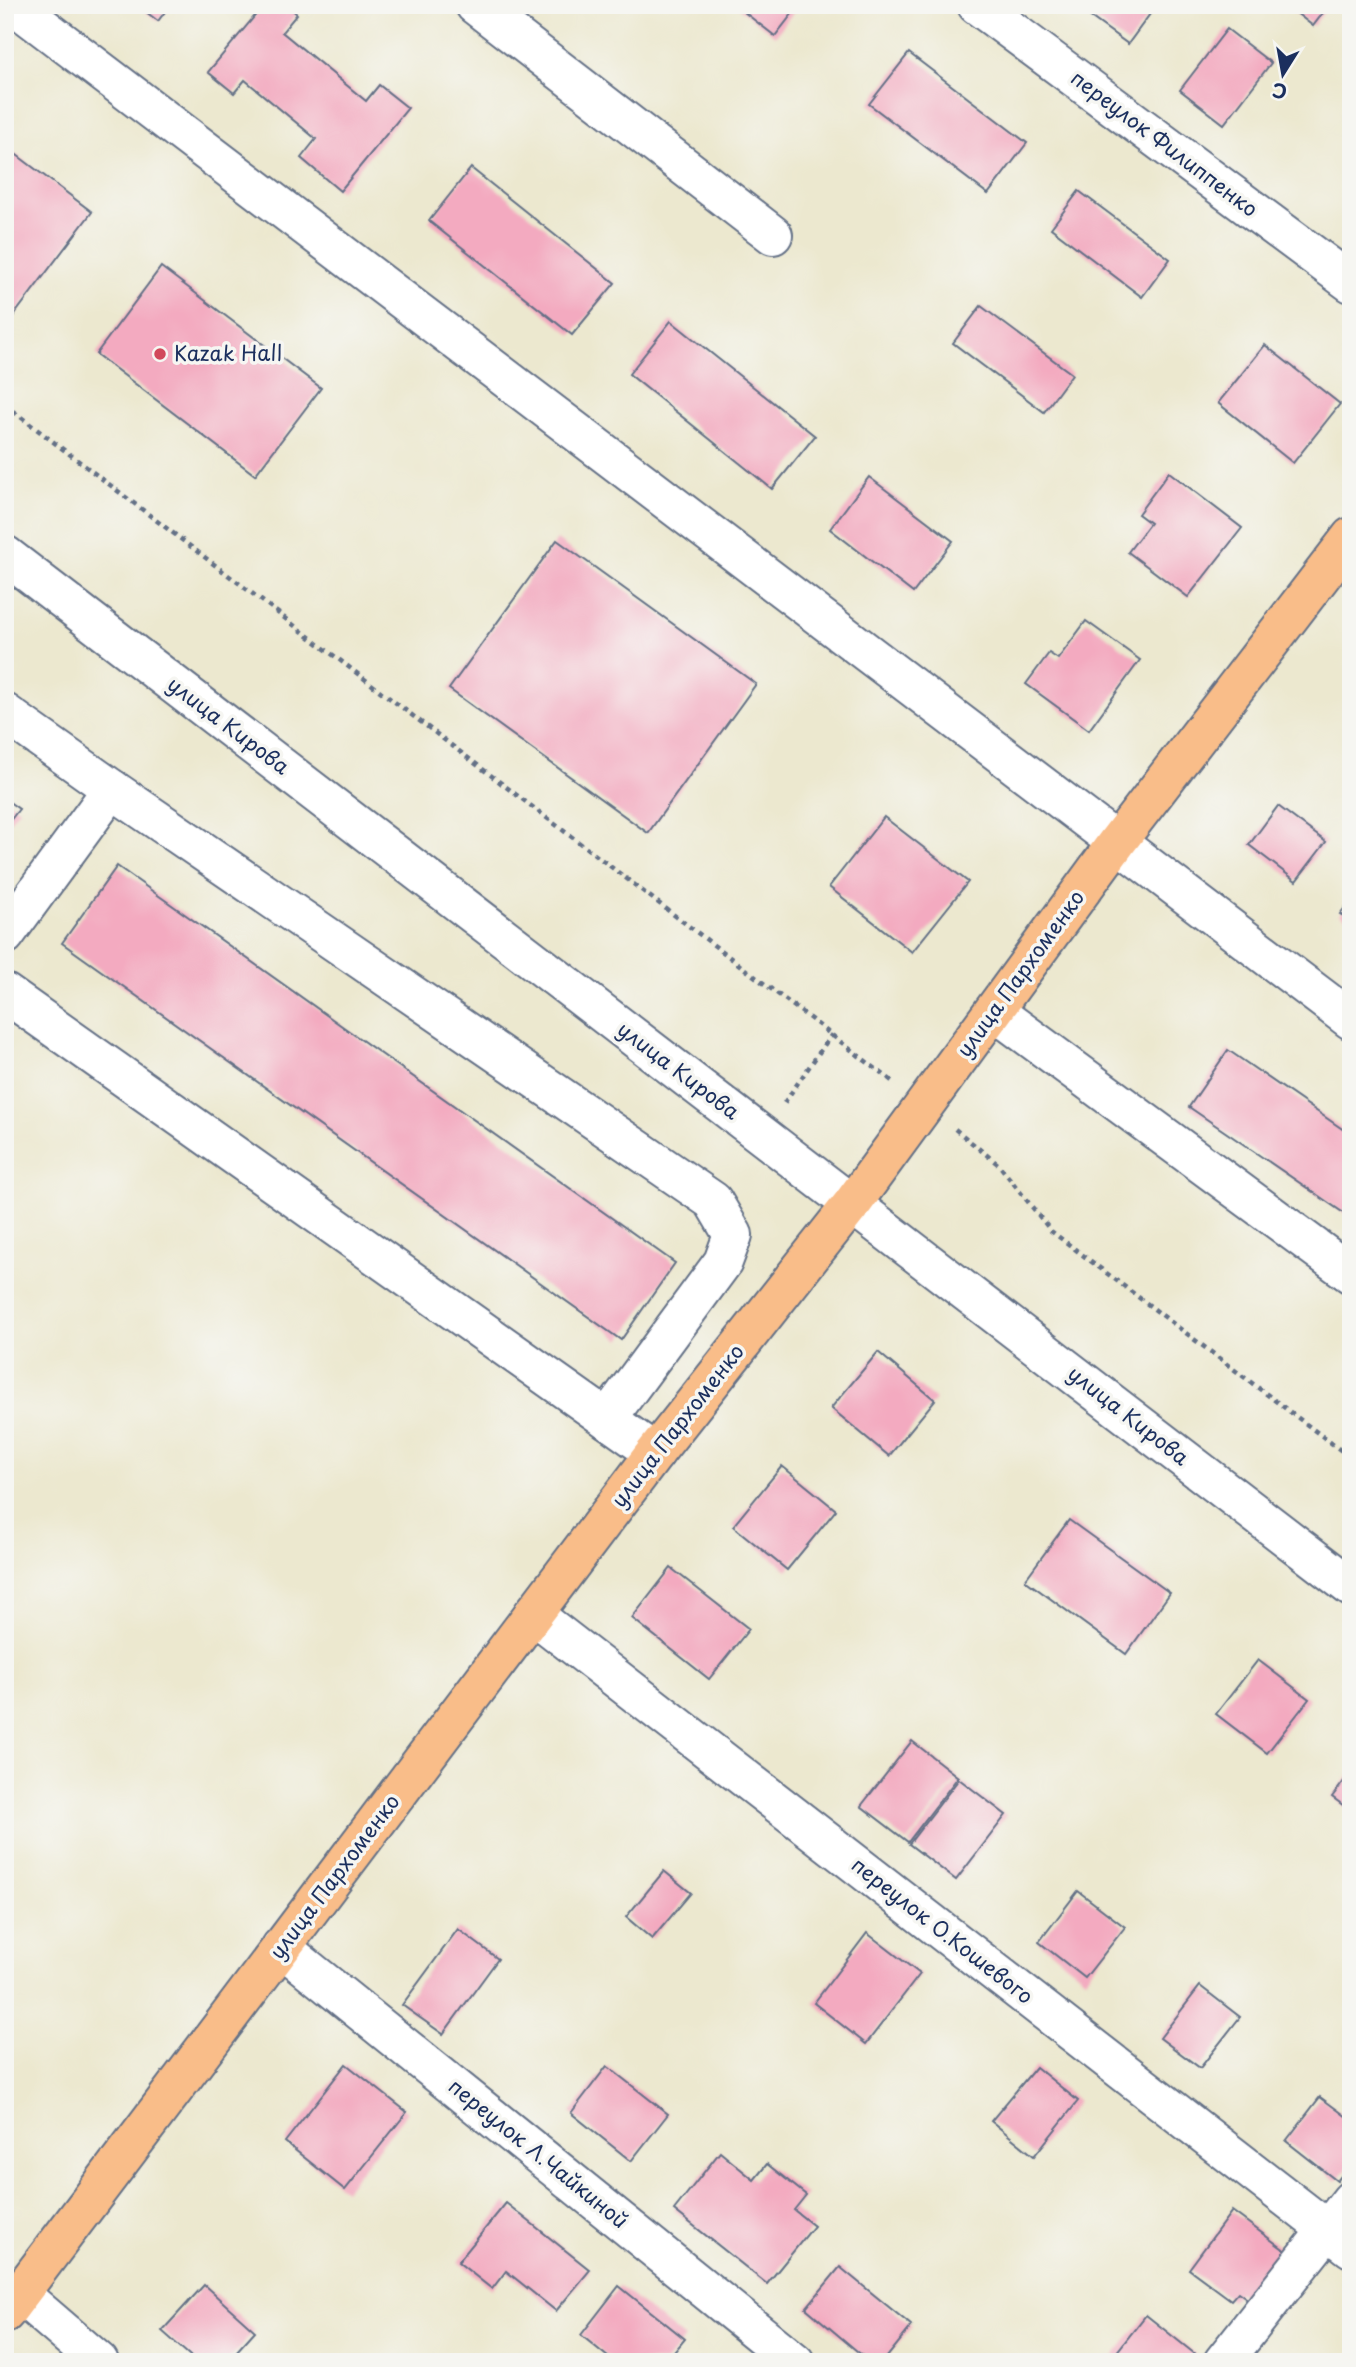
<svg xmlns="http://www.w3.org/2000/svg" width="1356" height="2367" viewBox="0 0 1356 2367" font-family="'Playpen Sans',sans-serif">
<rect width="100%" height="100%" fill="#f6f6f2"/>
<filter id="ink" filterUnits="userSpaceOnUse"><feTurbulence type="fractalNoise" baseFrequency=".0143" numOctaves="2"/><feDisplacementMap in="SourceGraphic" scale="14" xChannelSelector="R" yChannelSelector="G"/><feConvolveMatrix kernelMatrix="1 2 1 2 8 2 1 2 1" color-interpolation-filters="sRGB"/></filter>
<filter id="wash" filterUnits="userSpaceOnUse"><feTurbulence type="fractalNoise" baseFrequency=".00686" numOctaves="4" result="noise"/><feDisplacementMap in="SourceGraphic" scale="28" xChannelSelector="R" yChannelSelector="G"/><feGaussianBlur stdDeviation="1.57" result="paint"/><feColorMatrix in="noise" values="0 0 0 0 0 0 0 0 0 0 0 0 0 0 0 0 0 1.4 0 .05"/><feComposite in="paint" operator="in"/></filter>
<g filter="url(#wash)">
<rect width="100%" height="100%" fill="#ece8cf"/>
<g id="blocks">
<!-- building -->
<g fill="#f3aac0">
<path d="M 137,5 L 170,5 L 158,21 Z"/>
<path d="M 264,5 L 287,5 L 297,14 L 282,32 L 366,101 L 379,85 L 408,108 L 340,191 L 301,158 L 316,139 L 245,80 L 234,93 L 208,72 Z"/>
<path d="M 735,5 L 799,5 L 775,36 Z"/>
<path d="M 1074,5 L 1153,5 L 1155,7 L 1128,44 Z"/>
<path d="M 1286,5 L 1329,5 L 1313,26 Z"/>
<path d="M 1227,29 L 1271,63 L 1224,124 L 1180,90 Z"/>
<path d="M 909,53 L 1027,143 L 988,194 L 869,104 Z"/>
<path d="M 5,146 L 92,212 L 5,327 Z"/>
<path d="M 471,168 L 615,283 L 572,335 L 429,221 Z"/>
<path d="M 1079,191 L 1170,259 L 1142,297 L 1051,228 Z"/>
<path d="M 161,267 L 321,388 L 255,475 L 96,354 Z"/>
<path d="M 981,306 L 1072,374 L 1044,412 L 953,343 Z"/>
<path d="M 671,321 L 815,436 L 772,489 L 629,374 Z"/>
<path d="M 1265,345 L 1340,404 L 1293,463 L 1218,403 Z"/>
<path d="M 1169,472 L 1242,528 L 1188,597 L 1128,552 L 1150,523 L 1138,514 Z"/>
<path d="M 869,477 L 953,541 L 913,593 L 830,529 Z"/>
<path d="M 557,540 L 756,684 L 648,833 L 449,689 Z"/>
<path d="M 1086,621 L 1140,660 L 1089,730 L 1026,684 L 1049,653 L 1058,659 Z"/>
<path d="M 5,799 L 19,809 L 5,827 Z"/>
<path d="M 1278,806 L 1326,842 L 1296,881 L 1249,845 Z"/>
<path d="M 884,817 L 968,882 L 912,952 L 829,887 Z"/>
<path d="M 117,866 L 675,1263 L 621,1340 L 62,943 Z"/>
<path d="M 1351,900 L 1351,921 L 1340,914 Z"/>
<path d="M 1228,1050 L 1351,1135 L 1351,1218 L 1189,1107 Z"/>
<path d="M 878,1352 L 935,1400 L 889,1456 L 831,1408 Z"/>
<path d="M 782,1466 L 836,1510 L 787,1570 L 733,1526 Z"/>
<path d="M 1069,1520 L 1170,1593 L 1126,1654 L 1025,1580 Z"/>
<path d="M 671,1568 L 749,1629 L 709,1679 L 632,1618 Z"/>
<path d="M 1258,1660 L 1309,1699 L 1267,1753 L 1216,1714 Z"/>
<path d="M 912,1741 L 958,1777 L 908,1842 L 861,1806 Z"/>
<path d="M 1351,1772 L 1351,1811 L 1332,1797 Z"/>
<path d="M 959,1779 L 1006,1815 L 956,1880 L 909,1844 Z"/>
<path d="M 664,1871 L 691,1893 L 652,1939 L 626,1917 Z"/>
<path d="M 1078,1891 L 1125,1927 L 1085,1978 L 1039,1942 Z"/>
<path d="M 458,1929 L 498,1959 L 443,2034 L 402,2005 Z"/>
<path d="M 867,1933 L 920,1974 L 866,2044 L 814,2003 Z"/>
<path d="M 1200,1986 L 1240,2017 L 1200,2068 L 1160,2038 Z"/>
<path d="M 346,2064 L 407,2112 L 345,2190 L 285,2142 Z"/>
<path d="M 607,2066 L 668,2114 L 631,2161 L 571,2113 Z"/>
<path d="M 1036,2067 L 1078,2101 L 1034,2156 L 991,2121 Z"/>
<path d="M 1320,2097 L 1351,2120 L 1351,2164 L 1337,2181 L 1286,2141 Z"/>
<path d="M 720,2152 L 754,2180 L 767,2164 L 806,2195 L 794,2210 L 814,2226 L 767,2284 L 674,2210 Z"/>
<path d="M 506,2203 L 590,2270 L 556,2311 L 506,2271 L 492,2289 L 458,2262 Z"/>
<path d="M 1232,2211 L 1286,2251 L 1249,2300 L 1238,2292 L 1231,2300 L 1189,2269 Z"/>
<path d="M 840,2267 L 912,2326 L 883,2362 L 870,2362 L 806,2308 Z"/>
<path d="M 204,2285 L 255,2331 L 227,2362 L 197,2362 L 162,2331 Z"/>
<path d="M 619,2286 L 685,2339 L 666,2362 L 614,2362 L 581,2335 Z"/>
<path d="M 1146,2315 L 1205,2362 L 1109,2362 Z"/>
</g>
</g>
</g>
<g filter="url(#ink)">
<use href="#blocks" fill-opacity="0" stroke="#647086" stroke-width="2"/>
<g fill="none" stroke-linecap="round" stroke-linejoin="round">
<!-- minor casing -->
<g stroke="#647086" stroke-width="42">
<g id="minor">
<path d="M 14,5 L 1351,1020"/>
<path d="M 475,5 L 773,235"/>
<path d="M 977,5 L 1351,283"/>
<path d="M 5,555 L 1351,1587"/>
<path d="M 5,713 L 112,789 L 5,935"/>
<path d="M 112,789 L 713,1201 L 733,1235 L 723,1262 L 607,1419"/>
<path d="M 5,993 L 655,1453"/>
<path d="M 994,1011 L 1351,1274"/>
<path d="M 533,1614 L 1351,2248"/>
<path d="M 281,1947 L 795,2362"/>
<path d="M 20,2294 L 99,2362"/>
<path d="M 1223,2362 L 1351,2200"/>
</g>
</g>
<!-- major casing -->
<g stroke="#647086" stroke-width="42">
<path id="major" d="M 5,2313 L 655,1453 L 852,1204 L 1117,842 L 1351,537"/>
</g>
<!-- path -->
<g stroke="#647086" stroke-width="4.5" stroke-dasharray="5 5" stroke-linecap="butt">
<path d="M 5,405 L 892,1081"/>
<path d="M 784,1103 L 832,1034"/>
<path d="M 955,1129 L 999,1165 L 1051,1231 L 1351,1458"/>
</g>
<!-- minor -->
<use href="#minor" stroke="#fff" stroke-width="38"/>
<!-- major -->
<use href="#major" stroke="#f9bd89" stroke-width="38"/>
</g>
</g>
<!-- markers -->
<circle fill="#d1495b" stroke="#f6f6f2" stroke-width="2.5" cx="160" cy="354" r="7"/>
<g text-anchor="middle" stroke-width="7" stroke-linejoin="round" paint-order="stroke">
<!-- street labels -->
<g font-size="21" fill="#1b2f5e" stroke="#f6f6f2">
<text transform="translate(1164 144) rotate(37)" y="7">переулок Филиппенко</text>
<text transform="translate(228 726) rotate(37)" y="7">улица Кирова</text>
<text transform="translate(1021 974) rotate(-54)" y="7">улица Пархоменко</text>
<text transform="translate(678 1071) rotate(37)" y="7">улица Кирова</text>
<text transform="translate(1128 1416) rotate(38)" y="7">улица Кирова</text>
<text transform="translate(678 1426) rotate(-52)" y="7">улица Пархоменко</text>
<text transform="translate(335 1877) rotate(-53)" y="7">улица Пархоменко</text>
<text transform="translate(942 1931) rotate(38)" y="7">переулок О.Кошевого</text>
<text transform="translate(538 2154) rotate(39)" y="7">переулок Л.Чайкиной</text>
</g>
<!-- poi labels -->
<g font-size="21" fill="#1b2f5e" stroke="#f6f6f2" text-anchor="start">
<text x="174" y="361">Kazak Hall</text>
</g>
</g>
<!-- margin -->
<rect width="1356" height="2367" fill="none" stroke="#f6f6f2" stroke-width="28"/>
<!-- north arrow -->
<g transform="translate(1283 74) rotate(191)" stroke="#f6f6f2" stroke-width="5" paint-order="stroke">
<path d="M0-5L12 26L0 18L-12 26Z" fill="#1b2f5e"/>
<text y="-10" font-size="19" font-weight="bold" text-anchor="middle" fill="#1b2f5e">С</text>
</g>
</svg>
